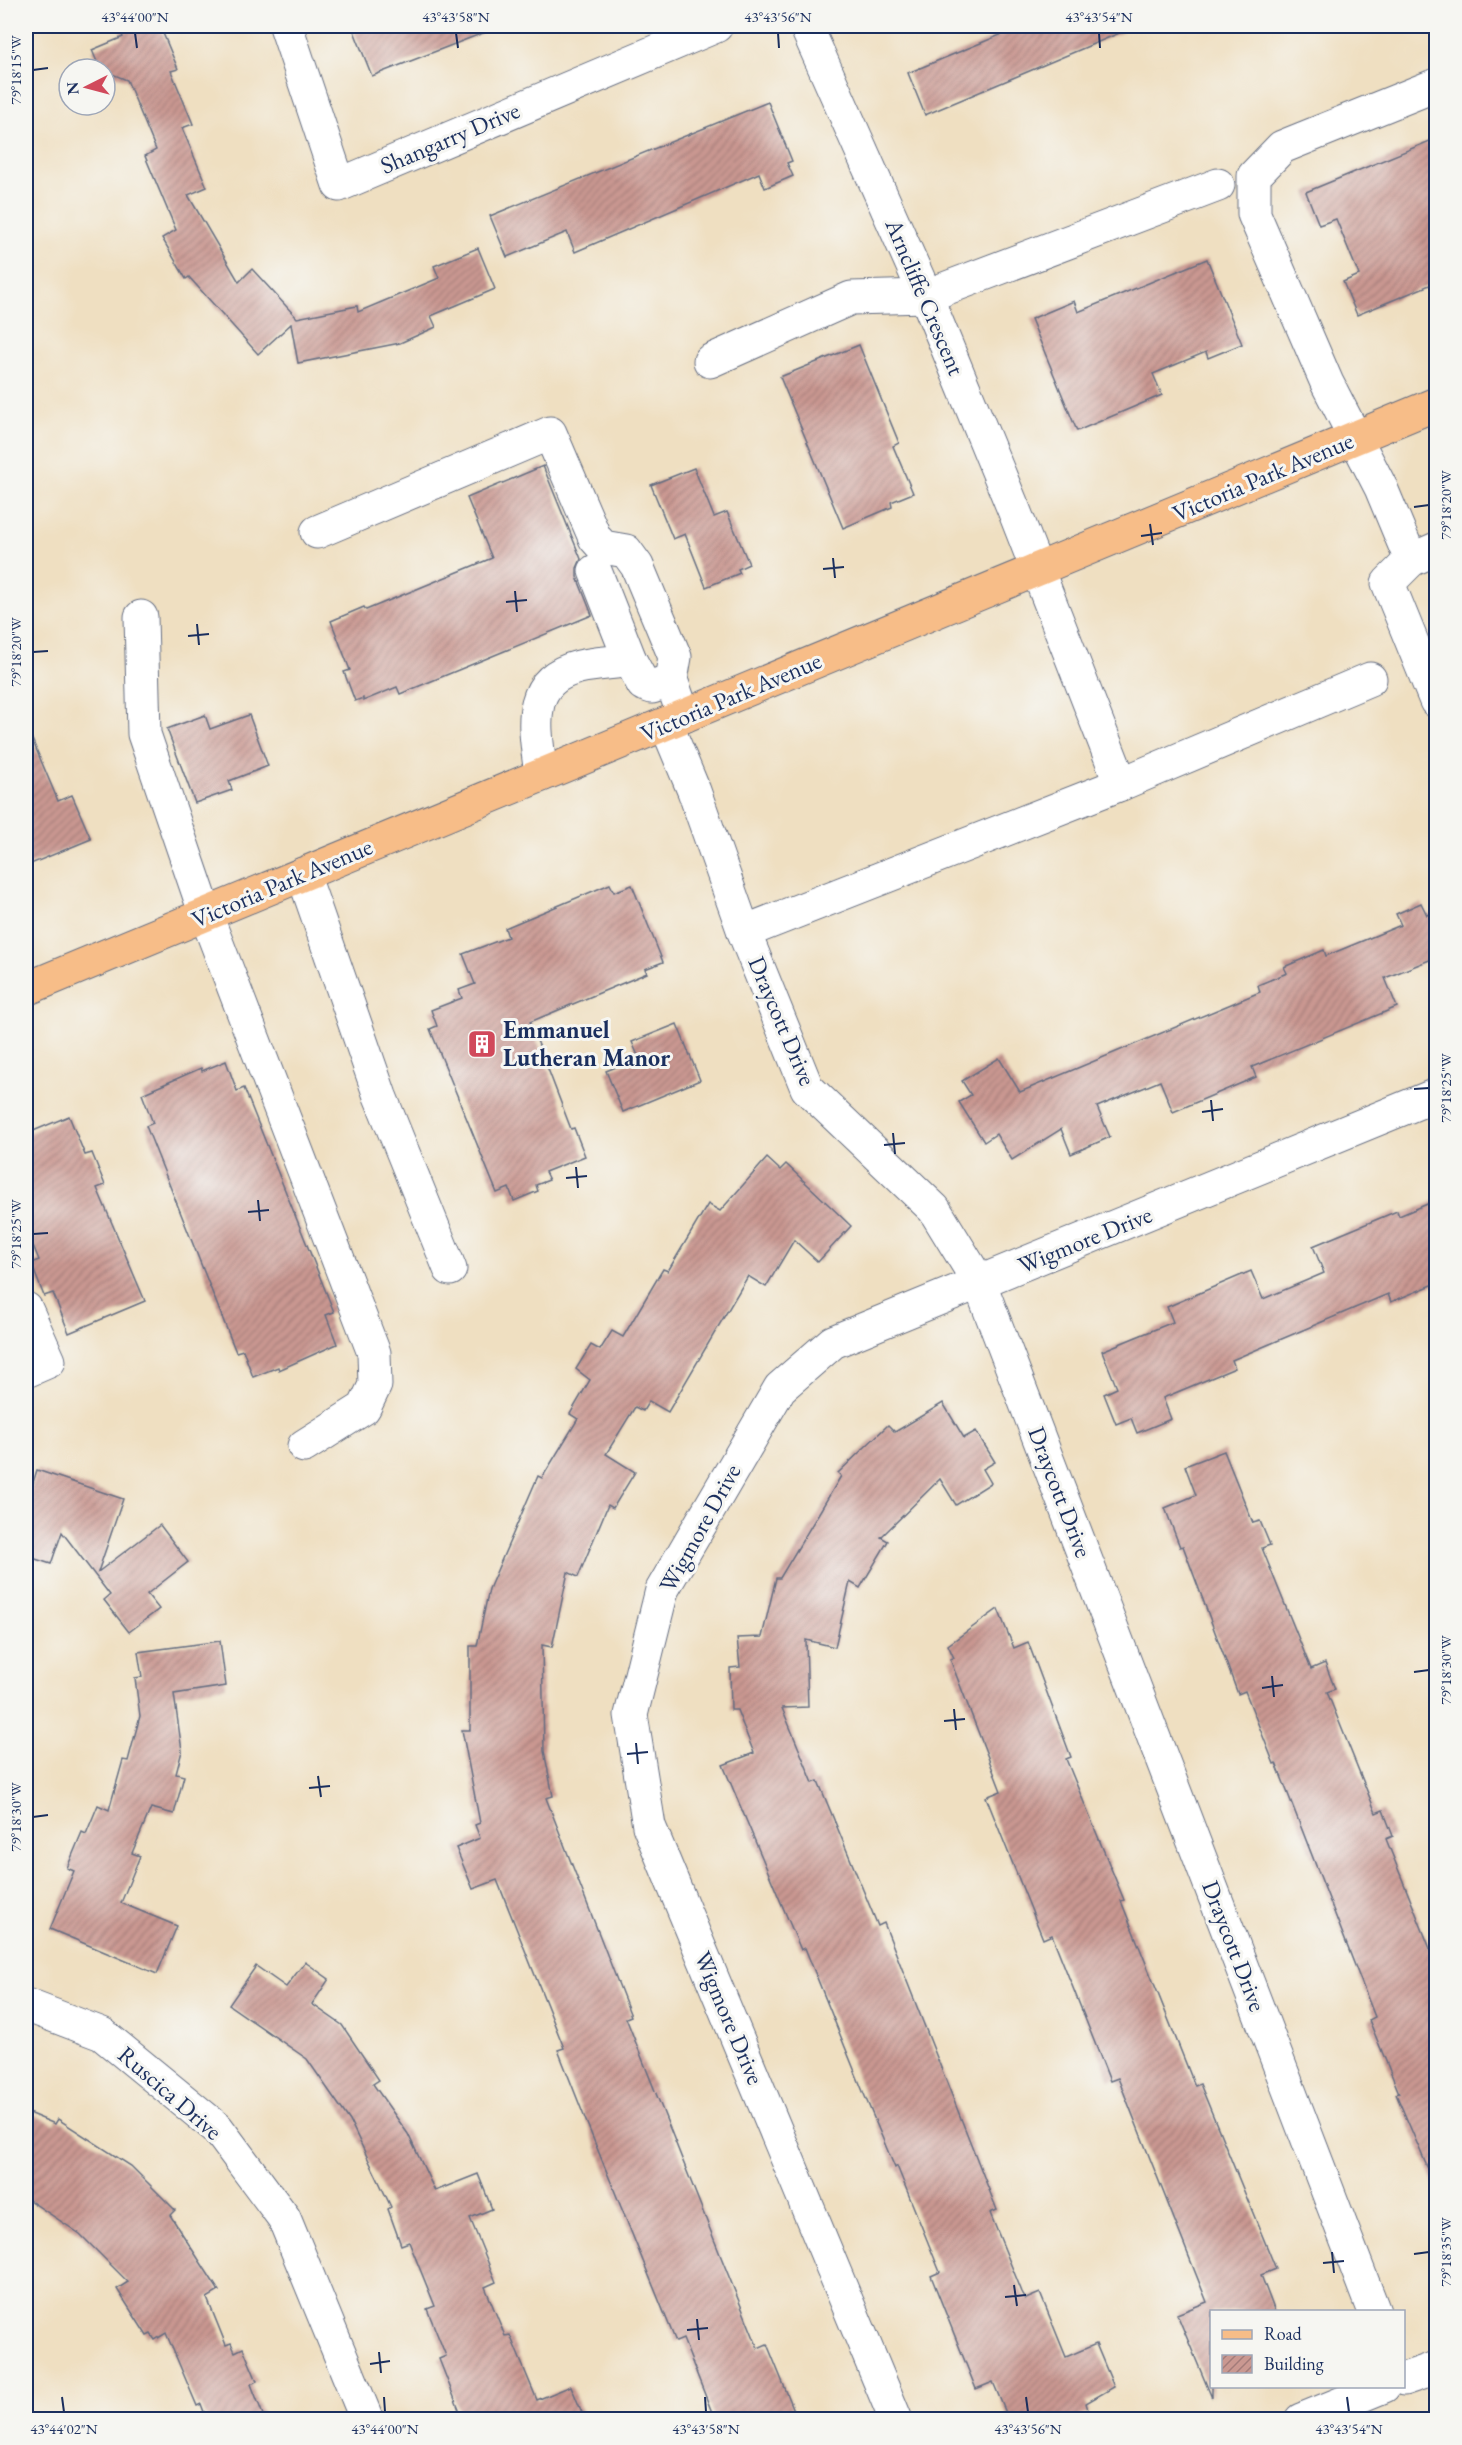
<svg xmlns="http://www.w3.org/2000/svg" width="1462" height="2445" viewBox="0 0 1462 2445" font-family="'EB Garamond',serif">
<defs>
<pattern id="building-hatch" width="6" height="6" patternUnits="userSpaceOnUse" patternTransform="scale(1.5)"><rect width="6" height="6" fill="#ca9891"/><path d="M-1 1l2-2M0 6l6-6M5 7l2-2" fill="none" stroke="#a37c7a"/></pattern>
</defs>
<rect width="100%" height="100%" fill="#f6f6f2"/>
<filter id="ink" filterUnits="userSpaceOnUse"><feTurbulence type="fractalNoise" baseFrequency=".0167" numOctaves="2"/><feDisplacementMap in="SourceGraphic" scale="12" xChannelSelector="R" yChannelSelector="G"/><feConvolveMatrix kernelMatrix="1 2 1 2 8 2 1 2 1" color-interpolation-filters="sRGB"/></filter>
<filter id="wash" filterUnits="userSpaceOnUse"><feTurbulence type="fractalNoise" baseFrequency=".008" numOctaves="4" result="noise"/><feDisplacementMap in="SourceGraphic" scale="24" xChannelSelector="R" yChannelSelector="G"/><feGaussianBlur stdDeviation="1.35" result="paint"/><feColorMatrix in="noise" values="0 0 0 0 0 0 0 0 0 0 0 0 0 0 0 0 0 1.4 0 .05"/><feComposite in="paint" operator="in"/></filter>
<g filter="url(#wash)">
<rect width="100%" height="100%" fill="#efdfc1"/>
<g id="blocks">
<!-- building -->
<g fill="url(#building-hatch)">
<path d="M 118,26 L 160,26 L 178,69 L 171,71 L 193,124 L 182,128 L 207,187 L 188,195 L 239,282 L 252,269 L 297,318 L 357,306 L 358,312 L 439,278 L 434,266 L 478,248 L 495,289 L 431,316 L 436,327 L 400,343 L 298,363 L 291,324 L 258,354 L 189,277 L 186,279 L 162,238 L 176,230 L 145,156 L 156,150 L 127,80 L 100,69 L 92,50 L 123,37 Z"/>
<path d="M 352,26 L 501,26 L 372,76 Z"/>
<path d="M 1022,26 L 1136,26 L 925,115 L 908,73 Z"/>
<path d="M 768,102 L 792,161 L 787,163 L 793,176 L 765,188 L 759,173 L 575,252 L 567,232 L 507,257 L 490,216 Z"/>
<path d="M 1437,138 L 1437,282 L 1357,315 L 1343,282 L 1359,275 L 1336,219 L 1319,225 L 1306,192 Z"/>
<path d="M 1207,259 L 1242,344 L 1208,358 L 1206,352 L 1153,374 L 1162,395 L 1077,431 L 1031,319 L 1074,301 L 1078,312 Z"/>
<path d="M 859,345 L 899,443 L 893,446 L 913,493 L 891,502 L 892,507 L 843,528 L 780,377 Z"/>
<path d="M 543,466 L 581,559 L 577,568 L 577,577 L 592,615 L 400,694 L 397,687 L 363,701 L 363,698 L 355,701 L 344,672 L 350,670 L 331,621 L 364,607 L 366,610 L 492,558 L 467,498 Z"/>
<path d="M 694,468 L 714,517 L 727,512 L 749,564 L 738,569 L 740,573 L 706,587 L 685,534 L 673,539 L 651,485 Z"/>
<path d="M 205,715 L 210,729 L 249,715 L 268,766 L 229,781 L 232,790 L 195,803 L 167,729 Z"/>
<path d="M 26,725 L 58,801 L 72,795 L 91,839 L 26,866 Z"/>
<path d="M 610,884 L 614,892 L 632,885 L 663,962 L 645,969 L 647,973 L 530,1022 L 571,1129 L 574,1128 L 585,1156 L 545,1172 L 549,1180 L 536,1185 L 538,1191 L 514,1201 L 509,1188 L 497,1193 L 430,1029 L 437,1026 L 431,1010 L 462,998 L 459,990 L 475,984 L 463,954 L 508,937 L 505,928 Z"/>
<path d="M 1421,903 L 1427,915 L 1437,911 L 1437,957 L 1385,978 L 1397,1007 L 1252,1067 L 1256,1077 L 1173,1112 L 1160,1081 L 1097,1107 L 1110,1137 L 1071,1154 L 1061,1129 L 1012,1160 L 996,1134 L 984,1142 L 959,1102 L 971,1095 L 962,1081 L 999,1058 L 1020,1092 L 1260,992 L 1258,985 L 1287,973 L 1284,967 L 1324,950 L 1326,956 L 1401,925 L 1396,914 Z"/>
<path d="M 677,1024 L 700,1080 L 623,1112 L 606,1071 L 639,1058 L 632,1042 Z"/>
<path d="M 226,1061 L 237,1091 L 244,1088 L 334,1312 L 326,1315 L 337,1344 L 279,1370 L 278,1367 L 253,1377 L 243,1350 L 236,1352 L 146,1126 L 153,1123 L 142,1094 L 201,1068 L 202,1071 Z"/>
<path d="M 69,1116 L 85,1155 L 92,1153 L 105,1185 L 97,1188 L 145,1301 L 69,1333 L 53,1293 L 44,1296 L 31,1263 L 39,1260 L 26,1228 L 26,1134 Z"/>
<path d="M 767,1158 L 780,1170 L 786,1164 L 851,1226 L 818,1262 L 794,1240 L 766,1287 L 748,1276 L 668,1412 L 649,1401 L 643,1411 L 635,1407 L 606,1454 L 635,1472 L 613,1508 L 608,1505 L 578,1577 L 568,1572 L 552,1647 L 542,1645 L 544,1751 L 553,1796 L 546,1798 L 631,2016 L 626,2018 L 721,2257 L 758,2348 L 767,2344 L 798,2420 L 715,2420 L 683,2339 L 676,2342 L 586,2121 L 558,2050 L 564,2048 L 497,1880 L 473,1889 L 456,1848 L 480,1838 L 475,1825 L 480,1823 L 462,1730 L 470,1730 L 470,1646 L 477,1646 L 489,1589 L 538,1476 L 542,1478 L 578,1419 L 570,1414 L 590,1380 L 576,1369 L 591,1345 L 600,1350 L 612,1331 L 623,1337 L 663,1269 L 668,1271 L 708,1204 L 720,1211 Z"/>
<path d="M 1437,1200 L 1437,1283 L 1391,1302 L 1388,1294 L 1232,1360 L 1235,1368 L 1163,1398 L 1171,1419 L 1137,1433 L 1131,1418 L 1116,1424 L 1104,1394 L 1117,1388 L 1102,1351 L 1173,1322 L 1167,1307 L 1251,1271 L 1263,1299 L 1324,1273 L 1313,1246 L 1397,1211 L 1399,1216 Z"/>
<path d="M 943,1403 L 964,1438 L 976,1431 L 995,1462 L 983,1469 L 991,1483 L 956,1505 L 940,1479 L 881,1537 L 888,1541 L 860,1588 L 850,1582 L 835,1647 L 806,1640 L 808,1707 L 782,1708 L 813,1783 L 818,1781 L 878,1926 L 884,1923 L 997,2210 L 990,2213 L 1022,2292 L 1026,2299 L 1040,2293 L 1066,2357 L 1096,2344 L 1114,2387 L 1086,2403 L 1089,2413 L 1073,2420 L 1009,2420 L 993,2382 L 976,2389 L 931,2276 L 940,2272 L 897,2166 L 895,2168 L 864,2094 L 805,1948 L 801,1950 L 723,1765 L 754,1753 L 737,1710 L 731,1710 L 730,1668 L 740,1667 L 737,1638 L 762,1637 L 776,1578 L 780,1578 L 841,1476 L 838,1473 L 888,1425 L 895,1432 Z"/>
<path d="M 1224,1451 L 1253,1523 L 1260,1521 L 1270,1545 L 1262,1548 L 1311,1669 L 1325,1663 L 1335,1689 L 1327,1692 L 1376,1813 L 1383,1810 L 1393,1836 L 1386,1839 L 1437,1966 L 1437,2190 L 1396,2094 L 1399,2093 L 1369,2020 L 1375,2017 L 1276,1763 L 1274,1764 L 1245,1691 L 1238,1694 L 1183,1546 L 1180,1547 L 1165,1508 L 1196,1495 L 1185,1466 Z"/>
<path d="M 37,1470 L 123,1499 L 98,1572 L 160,1525 L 188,1562 L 147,1594 L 159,1609 L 129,1632 L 104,1600 L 110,1595 L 62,1532 L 51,1564 L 26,1556 L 26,1504 Z"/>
<path d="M 998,1609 L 1014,1648 L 1028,1642 L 1071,1757 L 1066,1759 L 1124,1900 L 1121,1901 L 1195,2086 L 1200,2084 L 1276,2269 L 1261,2275 L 1275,2312 L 1212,2312 L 1212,2398 L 1177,2314 L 1207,2302 L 1118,2078 L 1110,2081 L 1052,1935 L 1043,1939 L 986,1797 L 1001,1791 L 950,1659 L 954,1658 L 948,1645 Z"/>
<path d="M 220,1641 L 226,1686 L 174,1694 L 182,1751 L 176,1774 L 184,1776 L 174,1814 L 151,1808 L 132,1853 L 140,1856 L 121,1903 L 177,1926 L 157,1974 L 50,1929 L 74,1871 L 67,1868 L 82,1832 L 86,1834 L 98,1805 L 109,1810 L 123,1760 L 128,1761 L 140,1716 L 135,1678 L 142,1677 L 138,1652 Z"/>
<path d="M 305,1962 L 329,1979 L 312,2004 L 342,2025 L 379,2080 L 373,2084 L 408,2134 L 435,2191 L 478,2174 L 492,2209 L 470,2218 L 496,2282 L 485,2287 L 505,2336 L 510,2335 L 537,2400 L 571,2386 L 585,2420 L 463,2420 L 439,2359 L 446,2356 L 427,2309 L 435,2306 L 409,2242 L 401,2245 L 388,2209 L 391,2207 L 350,2121 L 307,2059 L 229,2005 L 256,1966 L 286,1987 Z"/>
<path d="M 26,2112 L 55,2124 L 58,2119 L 131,2166 L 175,2210 L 170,2215 L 219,2291 L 207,2298 L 226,2345 L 231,2343 L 235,2352 L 243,2348 L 257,2381 L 251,2384 L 265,2420 L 207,2420 L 201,2404 L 197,2406 L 166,2333 L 155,2340 L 151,2334 L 147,2336 L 117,2289 L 128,2282 L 80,2234 L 26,2198 Z"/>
</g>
</g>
</g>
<g filter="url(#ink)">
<use href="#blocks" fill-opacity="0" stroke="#656d81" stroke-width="1.5"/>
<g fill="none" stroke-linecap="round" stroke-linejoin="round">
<!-- minor casing -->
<g stroke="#656d81" stroke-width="35">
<g id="minor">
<path d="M 286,26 L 339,185 L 716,26"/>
<path d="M 1436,85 L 1282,147 L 1254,176 L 1254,214 L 1327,383 L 1381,488 L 1411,560 L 1436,549"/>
<path d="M 710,361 L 851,298 L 926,296 L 1218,185"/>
<path d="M 317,532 L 550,433 L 595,538 L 603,547 L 626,551 L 637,566 L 675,657 L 671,680 L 684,716"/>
<path d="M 1411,560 L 1388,583 L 1436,701"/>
<path d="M 595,571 L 630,660 L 643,684 L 652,687 L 671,680"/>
<path d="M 141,617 L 144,734 L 206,915 L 374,1353 L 375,1385 L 364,1408 L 304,1446"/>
<path d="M 666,724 L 694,791 L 744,932 L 807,1088 L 934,1209 L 980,1284 L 1374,2312"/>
<path d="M 541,775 C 536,731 522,681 579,667 C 595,663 613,663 630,660"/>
<path d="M 1121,784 L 1370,679"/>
<path d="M 303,874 L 380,1096 L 450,1269"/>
<path d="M 744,932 L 1121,784 L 1014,510 L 926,296 L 806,26"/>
<path d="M 26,1309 L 49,1361 L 26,1371"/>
<path d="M 26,2005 L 102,2034 L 217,2128 L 284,2218 L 367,2420"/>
<path d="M 1404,2379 L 1436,2368"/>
<path d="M 896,2420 L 649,1826 L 631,1715 L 662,1590 L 780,1388 L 833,1342 L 1436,1095"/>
<path d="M 1301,2420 L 1384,2386"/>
</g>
</g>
<!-- major casing -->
<g stroke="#656d81" stroke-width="35">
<path id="major" d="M 26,989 L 1436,404"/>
</g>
<!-- minor -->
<use href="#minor" stroke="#fff" stroke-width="33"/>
<!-- major -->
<use href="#major" stroke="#f7bd88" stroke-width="33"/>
</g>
</g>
<!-- ticks -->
<path fill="none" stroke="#1b2f5e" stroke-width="2" d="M 135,33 L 137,48M 456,33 L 458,48M 778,33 L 779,48M 1099,33 L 1100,48M 33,70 L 48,68M 1414,507 L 1429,505M 1150,524 L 1153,545M 1141,536 L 1162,533M 833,558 L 835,578M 823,569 L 844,567M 515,591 L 517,612M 506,602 L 527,600M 197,624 L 199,645M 188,636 L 209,634M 33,652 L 48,651M 1414,1089 L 1429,1088M 1211,1100 L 1213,1121M 1202,1112 L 1223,1109M 893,1133 L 895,1154M 884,1145 L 905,1143M 576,1167 L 578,1188M 566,1178 L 587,1176M 258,1200 L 260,1221M 248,1212 L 269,1210M 33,1234 L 48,1233M 1414,1672 L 1429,1670M 1272,1676 L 1274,1697M 1262,1688 L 1283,1685M 954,1709 L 956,1730M 944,1721 L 965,1719M 636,1743 L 638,1764M 627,1754 L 648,1752M 318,1776 L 321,1797M 309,1788 L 330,1786M 33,1817 L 48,1815M 1332,2252 L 1334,2273M 1414,2254 L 1429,2252M 1323,2263 L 1344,2261M 1014,2285 L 1017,2306M 1005,2297 L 1026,2295M 697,2319 L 699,2340M 687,2330 L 708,2328M 379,2352 L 381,2373M 370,2364 L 390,2361M 62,2397 L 64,2412M 384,2397 L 385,2412M 705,2397 L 706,2412M 1026,2397 L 1028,2412M 1347,2397 L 1349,2412"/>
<!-- icons -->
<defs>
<g id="building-square" transform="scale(1.5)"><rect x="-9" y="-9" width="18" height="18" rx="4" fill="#d1495b" stroke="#f6f6f2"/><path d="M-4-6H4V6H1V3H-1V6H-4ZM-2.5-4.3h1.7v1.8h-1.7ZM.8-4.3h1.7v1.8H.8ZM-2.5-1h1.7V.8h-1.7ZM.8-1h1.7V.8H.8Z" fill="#fff"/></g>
</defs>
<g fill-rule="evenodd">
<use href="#building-square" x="482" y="1044"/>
</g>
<g text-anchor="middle" stroke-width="6" stroke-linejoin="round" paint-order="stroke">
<!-- street labels -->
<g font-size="24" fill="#1b2f5e" stroke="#f6f6f2">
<text transform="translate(450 138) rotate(-23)" y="8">Shangarry Drive</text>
<text transform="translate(925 297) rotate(67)" y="8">Arncliffe Crescent</text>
<text transform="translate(1263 477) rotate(-23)" y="8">Victoria Park Avenue</text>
<text transform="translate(731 697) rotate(-23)" y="8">Victoria Park Avenue</text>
<text transform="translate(282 883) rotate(-23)" y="8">Victoria Park Avenue</text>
<text transform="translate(782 1021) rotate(67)" y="8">Draycott Drive</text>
<text transform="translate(1085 1240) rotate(-22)" y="8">Wigmore Drive</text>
<text transform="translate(1060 1492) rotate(69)" y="8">Draycott Drive</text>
<text transform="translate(700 1528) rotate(-61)" y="8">Wigmore Drive</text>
<text transform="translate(1234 1946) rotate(69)" y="8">Draycott Drive</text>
<text transform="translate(729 2018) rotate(67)" y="8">Wigmore Drive</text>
<text transform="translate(170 2093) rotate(41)" y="8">Ruscica Drive</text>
</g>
<!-- poi labels -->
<g font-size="24" font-weight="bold" fill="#1b2f5e" stroke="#f6f6f2" text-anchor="start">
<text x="503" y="1038">Emmanuel<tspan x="503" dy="28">Lutheran Manor</tspan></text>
</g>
</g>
<!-- margin -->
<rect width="1462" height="2445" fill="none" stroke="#f6f6f2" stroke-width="66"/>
<!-- legend -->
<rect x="1210" y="2310" width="195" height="78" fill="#f6f6f2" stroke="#9ea6b7" stroke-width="1.5"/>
<rect x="1222" y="2330" width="30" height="9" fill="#f7bd88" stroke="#9ea6b7" stroke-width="1.5"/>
<text x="1264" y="2340" font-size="18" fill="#1b2f5e">Road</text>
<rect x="1222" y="2355" width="30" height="18" fill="url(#building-hatch)" stroke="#9ea6b7" stroke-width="1.5"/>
<text x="1264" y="2370" font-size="18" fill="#1b2f5e">Building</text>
<!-- north arrow -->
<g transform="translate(87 87) rotate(264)"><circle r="28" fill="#f6f6f2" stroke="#9ea6b7" stroke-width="1.5"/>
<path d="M0-4.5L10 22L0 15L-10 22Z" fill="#d1495b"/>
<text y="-9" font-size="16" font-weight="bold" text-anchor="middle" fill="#1b2f5e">N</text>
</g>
<rect x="33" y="33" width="1396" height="2379" fill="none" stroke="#1b2f5e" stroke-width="2"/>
<g font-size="15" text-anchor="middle" fill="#1b2f5e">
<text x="135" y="22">43°44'00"N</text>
<text x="456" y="22">43°43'58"N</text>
<text x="778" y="22">43°43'56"N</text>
<text x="1099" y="22">43°43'54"N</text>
<text transform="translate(16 70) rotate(-90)" y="5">79°18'15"W</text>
<text transform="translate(1446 505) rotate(-90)" y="5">79°18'20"W</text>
<text transform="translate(16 652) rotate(-90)" y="5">79°18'20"W</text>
<text transform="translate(1446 1088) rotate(-90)" y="5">79°18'25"W</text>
<text transform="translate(16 1234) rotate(-90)" y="5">79°18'25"W</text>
<text transform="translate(1446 1670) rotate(-90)" y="5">79°18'30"W</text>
<text transform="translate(16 1817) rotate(-90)" y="5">79°18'30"W</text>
<text transform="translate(1446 2252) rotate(-90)" y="5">79°18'35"W</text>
<text x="64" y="2434">43°44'02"N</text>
<text x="385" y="2434">43°44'00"N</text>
<text x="706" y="2434">43°43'58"N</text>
<text x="1028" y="2434">43°43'56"N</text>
<text x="1349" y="2434">43°43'54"N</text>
</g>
</svg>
